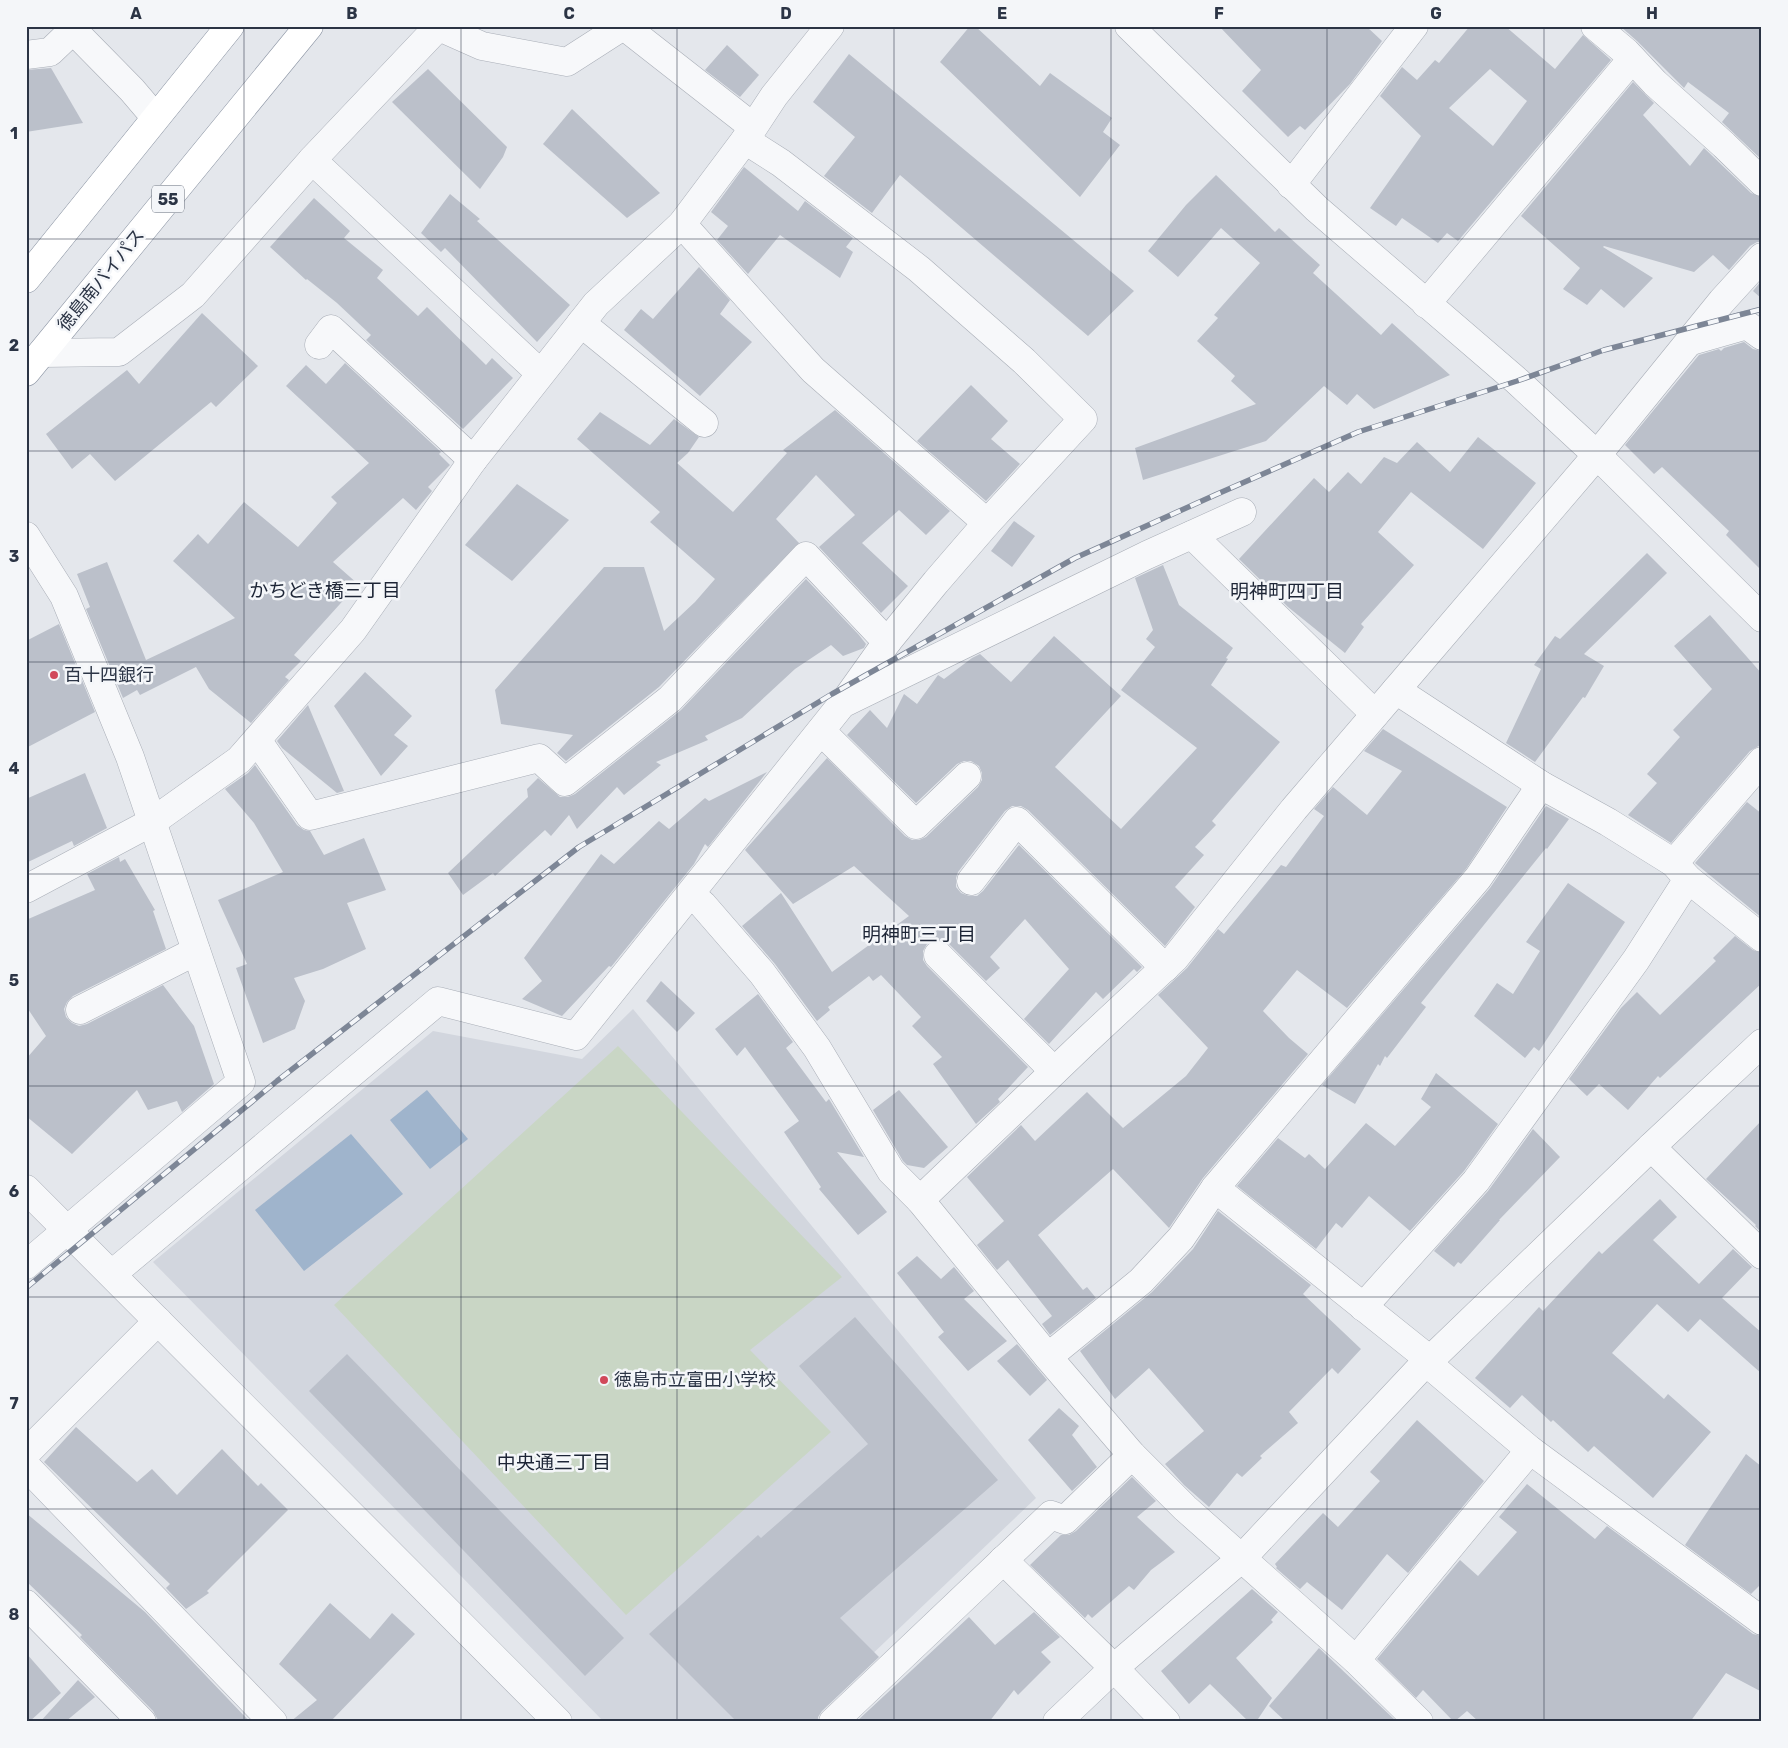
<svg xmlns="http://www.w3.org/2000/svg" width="1788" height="1748" viewBox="0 0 1788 1748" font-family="Rubik,'Noto Sans JP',sans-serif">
<rect width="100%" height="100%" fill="#e4e7ec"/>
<!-- built -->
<path fill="#d2d6de" d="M 633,1009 L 1036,1498 L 801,1722 L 604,1722 L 153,1262 L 433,1031 L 582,1059 Z"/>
<!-- green -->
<path fill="#c9d6c5" d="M 618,1046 L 842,1277 L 750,1350 L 831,1432 L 626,1615 L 334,1305 Z"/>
<!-- water -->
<g fill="#9fb4cc">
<path d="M 427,1090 L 468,1139 L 430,1169 L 390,1120 Z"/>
<path d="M 351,1134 L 403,1194 L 304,1271 L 255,1210 Z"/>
</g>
<!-- building -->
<g fill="#bbc0ca" fill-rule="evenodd">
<path d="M 970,26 L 975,26 L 1040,86 L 1050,73 L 1112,118 L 1103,132 L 1120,145 L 1080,197 L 940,62 Z"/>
<path d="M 1219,26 L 1366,26 L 1382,41 L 1350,84 L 1305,130 L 1300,126 L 1288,137 L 1242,91 L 1261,70 Z"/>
<path d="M 1470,26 L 1505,26 L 1555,69 L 1583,35 L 1611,60 L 1458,241 L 1447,233 L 1438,243 L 1402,218 L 1396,226 L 1370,208 L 1421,136 L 1380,96 L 1402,67 L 1417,80 L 1435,60 L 1439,63 ZM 1490,69 L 1527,101 L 1493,146 L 1449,108 Z"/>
<path d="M 1620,26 L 1762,26 L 1762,160 L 1722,122 L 1729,113 L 1688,82 L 1684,88 L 1637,41 Z"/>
<path d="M 727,45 L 759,75 L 740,97 L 705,70 Z"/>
<path d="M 849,54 L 1072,239 L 1134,291 L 1088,336 L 900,175 L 872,213 L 824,176 L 855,137 L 813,102 Z"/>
<path d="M 51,68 L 83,123 L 26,132 L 26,70 Z"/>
<path d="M 428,69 L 507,147 L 503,157 L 480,189 L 392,102 Z"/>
<path d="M 1633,82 L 1654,103 L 1643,115 L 1690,166 L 1704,148 L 1751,193 L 1762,197 L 1762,242 L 1757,242 L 1750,246 L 1729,270 L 1713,255 L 1694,272 L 1604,246 L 1603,247 L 1653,278 L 1624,308 L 1601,289 L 1587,305 L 1563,289 L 1580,268 L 1521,216 Z"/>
<path d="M 572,109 L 660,193 L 627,218 L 543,144 Z"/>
<path d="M 744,167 L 798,211 L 805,201 L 853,238 L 846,247 L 853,252 L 840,278 L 780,235 L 748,274 L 717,240 L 728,226 L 711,212 Z"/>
<path d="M 1216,175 L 1275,232 L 1279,228 L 1320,265 L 1313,273 L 1381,335 L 1392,323 L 1450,375 L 1374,409 L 1357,394 L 1347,405 L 1324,386 L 1266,441 L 1143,480 L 1135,448 L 1256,404 L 1231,381 L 1235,376 L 1197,341 L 1218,318 L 1214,315 L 1260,263 L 1221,228 L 1178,277 L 1148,251 L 1186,205 Z"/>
<path d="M 450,194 L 480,219 L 477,221 L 570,305 L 537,342 L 445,248 L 441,252 L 421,233 Z"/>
<path d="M 314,198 L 350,231 L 344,238 L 383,270 L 377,278 L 418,316 L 427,307 L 486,365 L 492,358 L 513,378 L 463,429 L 366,340 L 371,335 L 337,303 L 307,279 L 306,280 L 270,247 Z"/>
<path d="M 699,267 L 730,300 L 720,314 L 752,342 L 700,396 L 624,330 L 641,309 L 653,319 Z"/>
<path d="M 1762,280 L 1762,299 L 1753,291 Z"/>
<path d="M 202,313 L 258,366 L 216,407 L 211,402 L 115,481 L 90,454 L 72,469 L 46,434 L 127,370 L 139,384 Z"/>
<path d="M 1744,342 L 1753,349 L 1762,351 L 1762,571 L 1726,535 L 1729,531 L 1662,467 L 1654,474 L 1625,445 L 1699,355 L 1719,349 L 1721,351 L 1724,348 Z"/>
<path d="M 345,363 L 441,452 L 439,454 L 450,465 L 428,487 L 432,491 L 416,510 L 403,498 L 333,562 L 358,584 L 294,655 L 301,661 L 285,677 L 289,680 L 251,723 L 209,689 L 196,667 L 140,695 L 137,690 L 123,698 L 86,609 L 90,607 L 77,574 L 107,562 L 146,660 L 235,618 L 173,561 L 198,534 L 208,544 L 244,502 L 298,547 L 337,503 L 331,497 L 369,463 L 286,386 L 306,365 L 326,384 Z"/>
<path d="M 971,385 L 1008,421 L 991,439 L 1020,464 L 986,501 L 917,441 Z"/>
<path d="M 835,410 L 950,511 L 926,535 L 899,510 L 862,543 L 908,586 L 881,613 L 819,547 L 855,515 L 816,475 L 776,519 L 799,543 L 659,687 L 566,761 L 557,753 L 573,735 L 501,724 L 495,690 L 604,567 L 644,567 L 664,631 L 695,602 L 715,579 L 650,522 L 660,512 L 577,439 L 600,412 L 650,445 L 674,419 L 699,437 L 688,453 L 677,463 L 733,512 L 787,453 L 783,450 Z"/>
<path d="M 1478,437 L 1536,483 L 1483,549 L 1411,492 L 1378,532 L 1414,565 L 1361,624 L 1364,627 L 1345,653 L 1288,607 L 1239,559 L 1314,478 L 1329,492 L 1348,472 L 1361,484 L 1384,457 L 1397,463 L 1417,442 L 1450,472 Z"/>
<path d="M 517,484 L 569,520 L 512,581 L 465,545 Z"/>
<path d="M 1014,521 L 1035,536 L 1012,567 L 991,551 Z"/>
<path d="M 1647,553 L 1667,573 L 1584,654 L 1604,666 L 1585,698 L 1583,697 L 1535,762 L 1506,743 L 1541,669 L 1534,665 L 1555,636 L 1560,639 Z"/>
<path d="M 1163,565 L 1179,605 L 1233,648 L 1226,658 L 1228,659 L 1211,685 L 1280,742 L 1212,821 L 1216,825 L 1195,847 L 1204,855 L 1175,887 L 1195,907 L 1165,946 L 1028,810 L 1021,806 L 1012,806 L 1005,811 L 958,872 L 956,878 L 956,887 L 961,893 L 969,896 L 977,896 L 983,891 L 1019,845 L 1142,967 L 1137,972 L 1134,969 L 1103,999 L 1096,992 L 1049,1044 L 1024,1019 L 1069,969 L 1025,919 L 990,957 L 1000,968 L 986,981 L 949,944 L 942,940 L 934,940 L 927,944 L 923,951 L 923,960 L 927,966 L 1028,1067 L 998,1099 L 1000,1102 L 976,1124 L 933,1064 L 942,1057 L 912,1026 L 921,1017 L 881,975 L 873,981 L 869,976 L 828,1007 L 830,1010 L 817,1021 L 775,964 L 742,926 L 781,893 L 832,972 L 909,916 L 854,866 L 793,904 L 745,850 L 827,758 L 905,836 L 912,840 L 919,840 L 926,837 L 978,787 L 982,780 L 982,773 L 979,766 L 971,761 L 964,761 L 957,764 L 916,803 L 847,735 L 870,710 L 887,728 L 904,694 L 917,704 L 938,675 L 944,679 L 972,658 L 980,654 L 1011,682 L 1054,636 L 1121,696 L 1055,767 L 1121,829 L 1197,748 L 1121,690 L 1155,647 L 1146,639 L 1153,630 L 1135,578 Z"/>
<path d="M 806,579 L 859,635 L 866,644 L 864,648 L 843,656 L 831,645 L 795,669 L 742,718 L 705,736 L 708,740 L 656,762 L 661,765 L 624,795 L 617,787 L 577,829 L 569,815 L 551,836 L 545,830 L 495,876 L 493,873 L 463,895 L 448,873 L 528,797 L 527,789 L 538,778 L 560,797 L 568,797 L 575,794 L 681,710 Z"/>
<path d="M 1710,615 L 1762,674 L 1762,744 L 1750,751 L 1671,843 L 1628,815 L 1657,783 L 1647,774 L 1680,737 L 1673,730 L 1712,689 L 1674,646 Z"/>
<path d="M 59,624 L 95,712 L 26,748 L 26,641 Z"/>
<path d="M 365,672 L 412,716 L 394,735 L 408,746 L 381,776 L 334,706 Z"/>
<path d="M 308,705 L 344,791 L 337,793 L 282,748 L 277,741 Z"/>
<path d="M 1383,729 L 1507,807 L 1466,869 L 1347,1008 L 1297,970 L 1263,1011 L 1289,1038 L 1308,1054 L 1203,1178 L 1169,1228 L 1113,1169 L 1038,1235 L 1083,1290 L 1087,1287 L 1096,1298 L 1050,1335 L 1042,1324 L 1052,1316 L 1008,1260 L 997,1270 L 977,1245 L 1004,1221 L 967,1177 L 1021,1125 L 1035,1141 L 1087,1092 L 1123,1128 L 1186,1076 L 1208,1048 L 1158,995 L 1187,968 L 1218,929 L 1224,934 L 1281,865 L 1286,867 L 1324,816 L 1314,809 L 1333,787 L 1367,815 L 1402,771 L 1364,751 Z"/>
<path d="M 255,765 L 297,825 L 304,830 L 310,831 L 324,855 L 364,838 L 386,890 L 347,903 L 366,949 L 323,969 L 294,978 L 305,1001 L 295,1029 L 263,1043 L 236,968 L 247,964 L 218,900 L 283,872 L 254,823 L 225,789 L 248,773 Z"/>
<path d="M 767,772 L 708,847 L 705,844 L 694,864 L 611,967 L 609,966 L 562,1016 L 522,999 L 542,981 L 524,958 L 601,854 L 614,864 L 659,821 L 669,829 L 705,798 L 709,801 Z"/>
<path d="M 85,773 L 107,828 L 74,846 L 72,841 L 26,863 L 26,799 Z"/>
<path d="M 1747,802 L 1762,814 L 1762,918 L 1695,863 Z"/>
<path d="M 1546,806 L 1569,819 L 1547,849 L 1546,848 L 1421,1003 L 1426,1007 L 1387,1058 L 1385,1056 L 1380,1066 L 1378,1064 L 1355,1104 L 1322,1085 L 1490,888 Z"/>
<path d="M 119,857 L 120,862 L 125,859 L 155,910 L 153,911 L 166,949 L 73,996 L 67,1002 L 64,1009 L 66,1017 L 72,1023 L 79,1026 L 87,1024 L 163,985 L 194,1026 L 214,1084 L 182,1112 L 177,1101 L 148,1110 L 137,1090 L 72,1154 L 26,1116 L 26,1059 L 46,1036 L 26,1006 L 26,920 L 95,890 L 87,874 Z"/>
<path d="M 1568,883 L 1625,922 L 1539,1051 L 1534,1047 L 1525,1058 L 1474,1016 L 1497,983 L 1513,994 L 1540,951 L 1526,942 Z"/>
<path d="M 1735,936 L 1753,950 L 1762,953 L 1762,983 L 1660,1078 L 1658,1076 L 1628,1110 L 1599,1084 L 1587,1096 L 1569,1079 L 1621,1008 L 1637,992 L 1660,1015 L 1716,961 L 1713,958 Z"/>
<path d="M 661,981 L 695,1013 L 677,1032 L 646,1001 Z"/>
<path d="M 758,994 L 793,1042 L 786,1048 L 826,1102 L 829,1099 L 864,1157 L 837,1152 L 887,1212 L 858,1235 L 819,1189 L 821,1187 L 784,1132 L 799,1121 L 745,1047 L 737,1056 L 715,1029 Z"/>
<path d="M 1436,1073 L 1498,1124 L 1464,1171 L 1410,1231 L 1369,1196 L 1342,1228 L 1336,1223 L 1316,1249 L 1237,1186 L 1278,1138 L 1305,1158 L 1309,1154 L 1325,1169 L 1366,1123 L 1395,1146 L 1431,1107 L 1421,1099 Z"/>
<path d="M 899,1090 L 948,1147 L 924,1168 L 907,1165 L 903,1161 L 873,1110 Z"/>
<path d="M 1762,1120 L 1762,1233 L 1755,1226 L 1756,1225 L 1706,1179 Z"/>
<path d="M 1533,1129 L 1560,1157 L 1499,1220 L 1500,1220 L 1461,1264 L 1458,1262 L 1454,1267 L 1434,1251 L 1488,1191 Z"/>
<path d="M 1660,1199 L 1677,1217 L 1653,1240 L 1699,1284 L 1733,1249 L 1752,1267 L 1722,1298 L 1762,1333 L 1762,1374 L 1700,1319 L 1688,1332 L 1657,1304 L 1612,1353 L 1664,1399 L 1668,1394 L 1711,1432 L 1653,1498 L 1594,1446 L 1588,1452 L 1553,1420 L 1551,1422 L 1522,1395 L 1510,1408 L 1475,1378 L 1539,1307 L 1543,1311 L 1599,1251 L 1602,1254 Z"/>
<path d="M 1218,1211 L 1311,1285 L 1303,1294 L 1361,1349 L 1338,1374 L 1332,1368 L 1289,1412 L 1298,1423 L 1260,1456 L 1262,1458 L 1242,1477 L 1237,1473 L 1209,1507 L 1184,1485 L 1165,1464 L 1204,1431 L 1149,1368 L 1115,1399 L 1080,1351 L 1152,1292 L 1193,1249 Z"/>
<path d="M 917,1256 L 941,1279 L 954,1267 L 974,1291 L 964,1299 L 1007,1341 L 968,1371 L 938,1337 L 944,1332 L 897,1273 Z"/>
<path d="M 855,1317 L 998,1480 L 840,1618 L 879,1657 L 822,1711 L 818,1717 L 818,1722 L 737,1722 L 649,1634 L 758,1535 L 761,1538 L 868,1444 L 799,1366 Z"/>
<path d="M 1017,1344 L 1047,1380 L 1030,1396 L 997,1361 Z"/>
<path d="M 347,1354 L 624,1638 L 585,1676 L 309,1391 Z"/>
<path d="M 1059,1408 L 1079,1426 L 1072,1435 L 1097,1467 L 1072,1491 L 1028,1440 Z"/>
<path d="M 1417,1420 L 1484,1481 L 1408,1573 L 1387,1554 L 1342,1610 L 1307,1582 L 1300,1589 L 1276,1568 L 1277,1567 L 1275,1564 L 1323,1513 L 1338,1527 L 1380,1481 L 1370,1472 Z"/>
<path d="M 76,1427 L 137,1482 L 152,1469 L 177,1495 L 222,1449 L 258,1486 L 261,1483 L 288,1510 L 207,1591 L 209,1593 L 186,1609 L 166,1588 L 170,1584 L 44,1462 Z"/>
<path d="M 1746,1454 L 1762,1467 L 1762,1583 L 1751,1594 L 1685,1545 Z"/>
<path d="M 1132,1477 L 1156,1501 L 1137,1517 L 1175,1552 L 1151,1570 L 1134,1590 L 1129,1586 L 1092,1618 L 1088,1614 L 1085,1618 L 1030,1565 L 1061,1535 L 1069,1535 L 1076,1531 Z"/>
<path d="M 1527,1484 L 1595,1539 L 1607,1526 L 1753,1634 L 1762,1636 L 1762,1692 L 1726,1673 L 1690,1722 L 1479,1722 L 1467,1711 L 1454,1722 L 1423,1690 L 1416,1698 L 1377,1659 L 1460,1560 L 1478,1576 L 1517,1532 L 1499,1517 Z"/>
<path d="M 26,1513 L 145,1612 L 250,1722 L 159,1722 L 153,1711 L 80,1637 L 82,1635 L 26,1581 Z"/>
<path d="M 1252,1589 L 1278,1612 L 1271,1620 L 1273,1622 L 1236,1658 L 1272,1698 L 1256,1722 L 1249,1722 L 1210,1684 L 1189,1704 L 1161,1671 Z"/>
<path d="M 330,1603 L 370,1639 L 392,1613 L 415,1634 L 330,1722 L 290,1722 L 317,1700 L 279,1664 Z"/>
<path d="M 1034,1612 L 1060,1637 L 1041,1652 L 1051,1662 L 1018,1695 L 1014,1690 L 989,1722 L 856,1722 L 969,1617 L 995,1645 Z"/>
<path d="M 1319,1648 L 1395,1720 L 1394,1722 L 1286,1722 L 1269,1706 Z"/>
<path d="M 26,1653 L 61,1693 L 29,1722 L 26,1722 Z"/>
<path d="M 78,1680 L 95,1697 L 65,1722 L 40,1722 Z"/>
</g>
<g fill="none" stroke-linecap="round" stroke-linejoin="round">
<!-- minor casing -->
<g stroke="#a9aeb7" stroke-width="29">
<g id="minor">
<path d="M 75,26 L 73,30 L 132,90 L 155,117"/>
<path d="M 437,26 L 482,46 L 567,62 L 623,26"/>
<path d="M 624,26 L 753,127"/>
<path d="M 1129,26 L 1317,209 L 1517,381 L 1597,455 L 1762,618"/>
<path d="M 1595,26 L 1626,52 L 1655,83 L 1724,145 L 1762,182"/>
<path d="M 26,55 L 50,52 L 73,30"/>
<path d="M 745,140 L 781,163 L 919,269 L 1024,361 L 1083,419 L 987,523 L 936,582 L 887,642 L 845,701"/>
<path d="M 312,160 L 438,27"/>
<path d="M 1291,185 L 1414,26"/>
<path d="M 682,224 L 813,370 L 987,523"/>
<path d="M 1762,257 L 1722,301 L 1597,455 L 1396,690 L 1541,785 L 1608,822 L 1674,863 L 1688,879 L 1762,938"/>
<path d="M 1426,304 L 1632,59"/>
<path d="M 581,323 L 704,423"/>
<path d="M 1691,341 L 1747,325 L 1762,336"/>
<path d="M 319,345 L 331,329 L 473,460"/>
<path d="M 42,353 L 119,352 L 193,295 L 312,160 L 540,373"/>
<path d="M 1192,535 L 1375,714"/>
<path d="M 26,536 L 64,596 L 130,757 L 241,1082 L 26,1265"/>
<path d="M 821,731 L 916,825 L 967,776"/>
<path d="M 257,740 L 310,816 L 539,758 L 565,782 L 670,699 L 806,556 L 887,642"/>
<path d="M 1674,863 L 1762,761"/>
<path d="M 971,881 L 1017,821 L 1165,968"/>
<path d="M 26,889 L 152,822 L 239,760 L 353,630 L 473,460 L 596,304 L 682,224 L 745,140 L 774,96 L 830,26"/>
<path d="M 691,894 L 703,905 L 762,973 L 817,1048 L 891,1171 L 920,1200 L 1048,1357 L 1132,1455 L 1185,1508 L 1356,1660 L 1419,1722"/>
<path d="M 938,955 L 1054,1071"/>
<path d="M 80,1010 L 196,951"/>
<path d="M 1651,1147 L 1762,1255"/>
<path d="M 1215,1188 L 1430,1360"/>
<path d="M 26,1189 L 558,1722"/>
<path d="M 920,1200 L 1085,1042 L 1175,958 L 1294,809 L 1396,690"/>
<path d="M 112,1274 L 438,1001 L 576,1036 L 842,704 L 1147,555 L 1242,512"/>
<path d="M 1363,1307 L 1476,1181 L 1636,960 L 1688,879"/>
<path d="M 1048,1357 L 1141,1281 L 1181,1238 L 1215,1188 L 1478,878 L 1541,785"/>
<path d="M 1426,1362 L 1530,1450 L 1762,1621"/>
<path d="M 26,1453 L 158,1321"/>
<path d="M 26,1466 L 273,1722"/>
<path d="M 1003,1560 L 1114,1668 L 1166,1722"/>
<path d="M 26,1604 L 142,1722"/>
<path d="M 1356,1660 L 1530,1450"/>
<path d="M 833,1722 L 1051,1515 L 1065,1520 L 1132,1455"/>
<path d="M 1057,1722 L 1114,1668 L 1242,1558 L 1426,1362 L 1430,1360 L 1651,1147 L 1762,1043"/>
</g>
</g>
<!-- highway casing -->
<g stroke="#8b94a3" stroke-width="29">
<g id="highway">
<path d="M 26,279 L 230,26"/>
<path d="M 26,372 L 309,26"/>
</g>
</g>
<!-- minor -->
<use href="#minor" stroke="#f7f8fa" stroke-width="28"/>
<!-- highway -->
<use href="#highway" stroke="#fff" stroke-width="28"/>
<!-- rail casing -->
<g stroke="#7d8696" stroke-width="5.5">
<path id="rail" d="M 26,1288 L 277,1081 L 579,847 L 832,694 L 1075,558 L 1215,495 L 1358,432 L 1517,381 L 1604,350 L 1762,309"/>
</g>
<!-- rail -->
<use href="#rail" stroke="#f4f6f9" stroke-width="4" stroke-dasharray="11" stroke-linecap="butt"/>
</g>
<!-- grid -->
<path fill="none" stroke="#2b3445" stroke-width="1" stroke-opacity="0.55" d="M 244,26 L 244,1722M 461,26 L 461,1722M 677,26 L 677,1722M 894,26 L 894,1722M 1111,26 L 1111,1722M 1327,26 L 1327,1722M 1544,26 L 1544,1722M 26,239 L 1762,239M 26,451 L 1762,451M 26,662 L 1762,662M 26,874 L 1762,874M 26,1086 L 1762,1086M 26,1297 L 1762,1297M 26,1509 L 1762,1509"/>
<!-- markers -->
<g fill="#d1495b" stroke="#f4f6f9" stroke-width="2">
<circle cx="54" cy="675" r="5"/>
<circle cx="604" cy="1380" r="5"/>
</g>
<g text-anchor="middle" stroke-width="5" stroke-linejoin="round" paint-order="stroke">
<!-- shield labels -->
<rect fill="#f4f6f9" stroke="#676e7b" stroke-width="1" x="152" y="185.5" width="32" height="27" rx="4"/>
<g font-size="16" font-weight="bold" fill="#2b3445">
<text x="168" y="205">55</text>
</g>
<!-- street labels -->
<g font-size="18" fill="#2b3445" stroke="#f4f6f9">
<text transform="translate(101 280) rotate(-51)" y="6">徳島南バイパス</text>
</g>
<!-- poi labels -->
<g font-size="18" fill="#2b3445" stroke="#f4f6f9" text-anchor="start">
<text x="64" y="681">百十四銀行</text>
<text x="614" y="1386">徳島市立富田小学校</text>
</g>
<!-- neighbourhood labels -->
<g font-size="19" fill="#1d2536" stroke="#f4f6f9">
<text x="325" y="597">かちどき橋三丁目</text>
<text x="1287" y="598">明神町四丁目</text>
<text x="919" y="941">明神町三丁目</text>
<text x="554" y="1469">中央通三丁目</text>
</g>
</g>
<!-- border -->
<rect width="1788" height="1748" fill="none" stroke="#f4f6f9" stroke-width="55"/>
<rect x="28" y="28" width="1732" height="1692" fill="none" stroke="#2b3445" stroke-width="2"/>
<g font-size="16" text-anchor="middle" font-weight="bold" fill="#2b3445">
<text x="136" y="19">A</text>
<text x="352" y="19">B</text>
<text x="569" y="19">C</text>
<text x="786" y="19">D</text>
<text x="1002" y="19">E</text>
<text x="1219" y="19">F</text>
<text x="1436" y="19">G</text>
<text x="1652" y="19">H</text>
<text x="14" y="139">1</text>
<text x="14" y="351">2</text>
<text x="14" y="562">3</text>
<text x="14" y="774">4</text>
<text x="14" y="986">5</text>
<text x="14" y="1197">6</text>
<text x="14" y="1409">7</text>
<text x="14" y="1620">8</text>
</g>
</svg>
